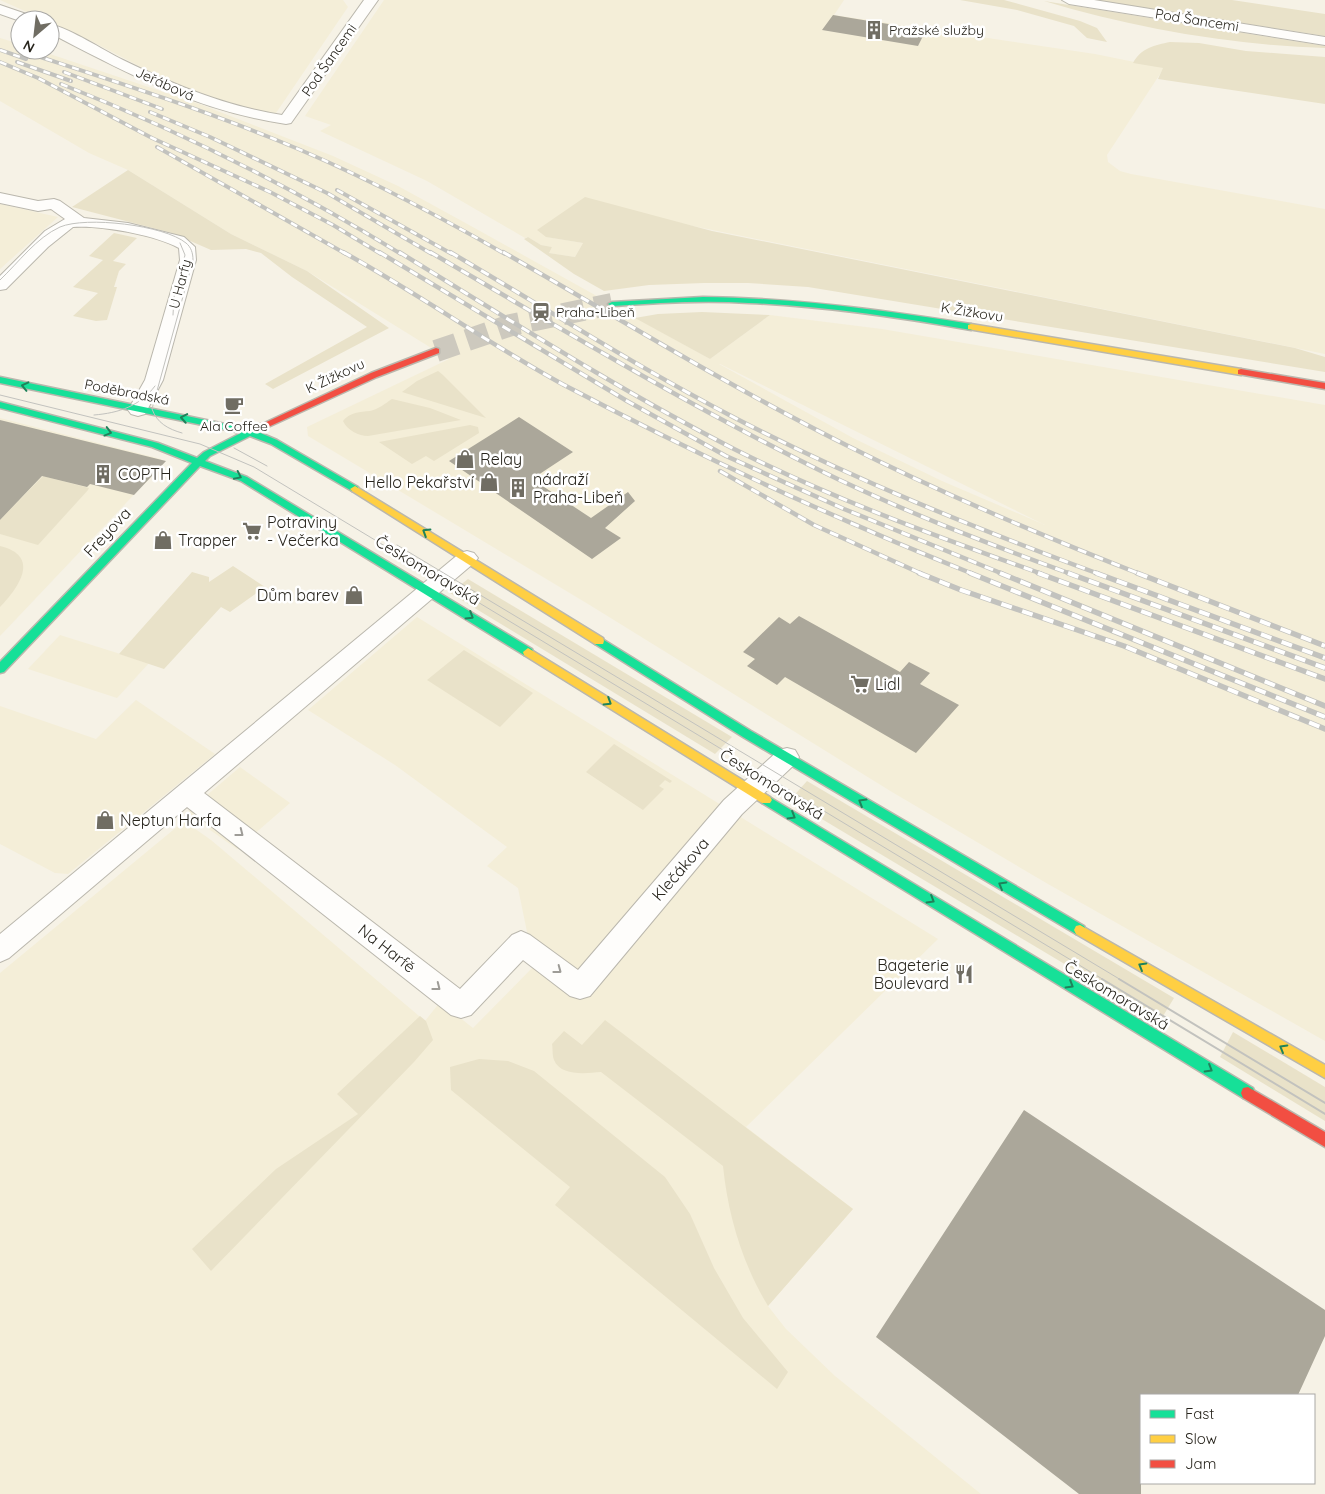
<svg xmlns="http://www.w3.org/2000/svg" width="1325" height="1494" viewBox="0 0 1325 1494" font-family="Quicksand,sans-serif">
<rect width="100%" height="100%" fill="#f6f2e6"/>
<!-- built -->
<g fill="#f4eed8" fill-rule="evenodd">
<path d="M 0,0 L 343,0 L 348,7 L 276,113 L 272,114 L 259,113 L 181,88 L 91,41 L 50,22 L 50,20 L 45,20 Z"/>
<path d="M 384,0 L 844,0 L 834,15 L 1095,54 L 1164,68 L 1107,155 L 1108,162 L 1120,171 L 1131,174 L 1325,209 L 1325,354 L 688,225 L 547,237 L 583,243 L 575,257 L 548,253 L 552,247 L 541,245 L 528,237 L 525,238 L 427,181 L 320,131 L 331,125 L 305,116 Z"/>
<path d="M 0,38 L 20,44 L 20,50 L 38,50 L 202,105 L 333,156 L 398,186 L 471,226 L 710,359 L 770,315 L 882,329 L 1325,405 L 1325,1041 L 1048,884 L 892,792 L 588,604 L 308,436 L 307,427 L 449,359 L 307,271 L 231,234 L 128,170 L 89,153 L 0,101 ZM 719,364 L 720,364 L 1045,525 L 942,481 L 853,438 Z"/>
<path d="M 0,204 L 58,217 L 0,269 Z"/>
<path d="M 0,418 L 161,459 L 162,465 L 0,636 Z"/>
<path d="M 417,617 L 938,939 L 746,1127 L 853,1209 L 768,1306 L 786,1329 L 835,1376 L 981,1494 L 0,1494 L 0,973 L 184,821 L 211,840 L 425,1021 L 440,1002 L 473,1028 L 534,966 L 518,888 L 487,866 L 507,847 L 395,765 L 308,710 Z"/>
<path d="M 60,635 L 149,663 L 117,698 L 28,669 Z"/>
<path d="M 136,700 L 215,754 L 68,874 L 55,873 L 0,844 L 0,706 L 96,739 Z"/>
<path d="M 240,767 L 290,803 L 237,849 L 186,813 Z"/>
</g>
<!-- green -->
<g fill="#e9e2c9">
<path d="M 960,0 L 1004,0 L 1080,21 L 1097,28 L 1107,42 L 1087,38 L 1074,26 L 1017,10 Z"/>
<path d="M 1095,0 L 1232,0 L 1325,14 L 1325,36 Z"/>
<path d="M 1044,1 L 1325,46 L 1325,48 C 1230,45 1134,28 1044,1 Z"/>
<path d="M 1170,42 L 1199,43 L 1246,51 L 1325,57 L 1325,104 L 1158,79 L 1163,68 L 1133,63 C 1141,48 1155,45 1170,42 Z"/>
<path d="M 128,170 L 231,234 L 307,271 L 389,328 L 273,389 L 265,384 L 367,327 L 292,277 L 261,253 L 246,249 L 211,250 L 172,233 L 72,207 Z"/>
<path d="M 585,197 L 712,231 L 1295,348 L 1325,357 L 1325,372 L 808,287 L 748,283 L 704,283 L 649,285 L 604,291 L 574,274 L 524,239 L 528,237 L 541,245 L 552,247 L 549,253 L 575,257 L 583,243 L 546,237 L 537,230 Z"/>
<path d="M 114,233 L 137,238 L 113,261 L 126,264 L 119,271 L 114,287 L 117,287 L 107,320 L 96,321 L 73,316 L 98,293 L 73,287 L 103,260 L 89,256 Z"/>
<path d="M 702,312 L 770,315 L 710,359 L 635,318 L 658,314 Z"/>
<path d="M 438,371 L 443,375 L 486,418 L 402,392 L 417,381 Z"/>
<path d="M 392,399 L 430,408 L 461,420 L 368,436 C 359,436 347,430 343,421 C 350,412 360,412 370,411 C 377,410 386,403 392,399 Z"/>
<path d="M 470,425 L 478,427 L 479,433 L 434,461 L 426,456 L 412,464 L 379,442 Z"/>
<path d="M 43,476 L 89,488 L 88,490 L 38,545 L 0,534 L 0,520 Z"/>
<path d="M 0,546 C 41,556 19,587 0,607 Z"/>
<path d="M 233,566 L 265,587 L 230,612 L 221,607 L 164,669 L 119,654 L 192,572 L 209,577 L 209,582 Z"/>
<path d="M 468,579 L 732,737 L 715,754 L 450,593 Z"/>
<path d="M 464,650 L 533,693 L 500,727 L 427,680 Z"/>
<path d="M 614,744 L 672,781 L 670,783 L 665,780 L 659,786 L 664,789 L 643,810 L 586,772 Z"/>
<path d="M 807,781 L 1174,998 L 1160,1021 L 790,800 Z"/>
<path d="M 420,1016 L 426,1021 L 433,1040 L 414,1062 L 211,1271 L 192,1249 L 276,1169 L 358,1114 L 337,1094 Z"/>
<path d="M 605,1020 L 853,1209 L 768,1306 C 742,1263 728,1215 723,1166 L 601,1072 C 587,1073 561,1077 554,1060 C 552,1055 553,1049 552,1044 L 564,1031 L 582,1045 Z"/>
<path d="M 1233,1032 L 1325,1087 L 1325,1121 L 1220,1057 Z"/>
<path d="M 479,1059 L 508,1061 L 534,1071 L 665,1177 L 690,1214 L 714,1268 L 743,1318 L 788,1372 L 777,1389 L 555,1205 L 570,1187 L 451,1090 L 450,1067 Z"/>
</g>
<!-- building -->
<g fill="#aba79a">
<path d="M 833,15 L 857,19 L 926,30 L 918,46 L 822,30 Z"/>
<path d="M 519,417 L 573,452 L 532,479 L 591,518 L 628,492 L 635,501 L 605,528 L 621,538 L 592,559 L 449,461 Z"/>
<path d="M 0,420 L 166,461 L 134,495 L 90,484 L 87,487 L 42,476 L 0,520 Z"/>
<path d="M 799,616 L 900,672 L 909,662 L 930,673 L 920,684 L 959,705 L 916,753 L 785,677 L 777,685 L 747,666 L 755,659 L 743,652 L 779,617 L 790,624 Z"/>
<path d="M 1024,1110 L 1325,1310 L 1325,1336 L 1298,1395 L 1141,1395 L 1141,1494 L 1079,1494 L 876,1337 Z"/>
</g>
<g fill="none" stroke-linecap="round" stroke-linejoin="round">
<!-- secondary-tunnel -->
<path stroke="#cdc9be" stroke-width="22" stroke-dasharray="22 11" stroke-linecap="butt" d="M 436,351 L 511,325 L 612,304"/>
<!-- street casing -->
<g stroke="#bab7ad" stroke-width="2">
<g id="street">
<path d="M 364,0 L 378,0 L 291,123 L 286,124 C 198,111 128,74 50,33 L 50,24 C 73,30 101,49 123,60 C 174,85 225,106 282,115 Z"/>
<path d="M 1062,0 L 1094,0 L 1325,37 L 1325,45 L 1069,4 Z"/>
<path d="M 0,5 L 35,17 L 37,20 L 20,21 L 0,14 Z"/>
<path d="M 0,193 L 38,201 L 54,199 L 60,201 L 84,218 L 128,223 L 184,237 L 195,247 L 196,260 L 163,380 L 145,414 L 138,416 L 131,414 L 128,410 L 145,380 L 180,260 L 179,248 C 155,235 101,225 73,227 L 48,247 L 6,289 L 0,290 L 0,276 L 45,231 L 65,219 L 51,209 L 38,211 L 0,203 Z"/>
<path d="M 467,551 L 474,553 L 478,558 L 474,563 L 204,793 L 460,989 L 512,935 L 521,931 L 530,935 L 578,970 L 724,800 L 779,750 L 787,748 L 795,750 L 799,757 L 795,764 L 742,814 L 590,996 L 580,999 L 570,996 L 523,960 L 471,1015 L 461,1018 L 451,1015 L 187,807 L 9,958 L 0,962 L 0,934 L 460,553 Z"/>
</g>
</g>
<!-- fast casing -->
<g stroke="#bab7ad" stroke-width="3">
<g id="fast">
<path d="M 703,297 C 794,298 882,310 971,324 L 975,327 L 971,330 C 897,317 823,306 749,303 C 703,300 658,303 612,306 L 608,304 L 612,302 Z"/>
<path d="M 0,377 L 249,429 L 260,424 L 266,424 L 266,428 L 258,432 L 277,440 L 358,487 L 358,491 L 352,491 L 271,444 L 250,436 L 210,456 L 205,461 L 247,477 L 532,649 L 533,652 L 528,656 L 524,655 L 241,481 L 200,466 L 4,672 L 0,673 L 0,662 L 192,463 L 152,447 L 0,408 L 0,402 L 158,443 L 197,458 L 204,452 L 241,433 L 0,383 Z"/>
<path d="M 599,637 L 751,731 L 1084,926 L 1086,930 L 1084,934 L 1080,935 L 1076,934 L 743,737 L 595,644 L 594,641 Z"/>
<path d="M 766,795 L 1253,1088 L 1255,1093 L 1253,1098 L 1248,1099 L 1243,1098 L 762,803 L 760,800 L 762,797 Z"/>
</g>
</g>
<!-- slow casing -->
<g stroke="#bab7ad" stroke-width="3">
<g id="slow">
<path d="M 971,324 L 1241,369 L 1245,372 L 1241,375 L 968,329 L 968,325 Z"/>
<path d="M 355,486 L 603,638 L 604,641 L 603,644 L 595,644 L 352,491 L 350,489 Z"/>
<path d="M 528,648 L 770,797 L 772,800 L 770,803 L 762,803 L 524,655 L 523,652 Z"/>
<path d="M 1080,925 L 1325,1065 L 1325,1078 L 1076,934 L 1074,930 L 1076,926 Z"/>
</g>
</g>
<!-- jam casing -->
<g stroke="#bab7ad" stroke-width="3">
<g id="jam">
<path d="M 436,348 L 439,349 L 439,353 L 377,377 L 266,428 L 260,428 L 258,426 L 371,373 Z"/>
<path d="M 1241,369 L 1325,383 L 1325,389 L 1238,374 L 1238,370 Z"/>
<path d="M 1248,1087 L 1325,1132 L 1325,1147 L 1243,1098 L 1241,1093 L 1243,1088 Z"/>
</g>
</g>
<!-- street -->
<use href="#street" fill="#fefdfb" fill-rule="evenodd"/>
<!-- fast -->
<use href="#fast" fill="#16e098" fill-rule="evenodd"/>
<!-- slow -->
<use href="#slow" fill="#ffcf43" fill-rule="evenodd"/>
<!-- jam -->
<use href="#jam" fill="#f24e42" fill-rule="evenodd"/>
<!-- tram-far1 -->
<g stroke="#c2c2be" stroke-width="1">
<path d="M 0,280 C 19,262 36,238 60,227 C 86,216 164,225 186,243 C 191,247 193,253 193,260 L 152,409 C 157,423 168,429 182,433"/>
<path d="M 173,315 L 174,297 L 185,255 L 180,243"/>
<path d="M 0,395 L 200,444 L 254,467 L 1104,980"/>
<path d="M 94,415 C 119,413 140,406 155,386"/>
<path d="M 234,448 L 267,466"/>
<path d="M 397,545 L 1121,980"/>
</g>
<!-- tram -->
<g stroke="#c2c2be" stroke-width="2">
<path d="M 1102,979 L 1325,1114"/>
<path d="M 1119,979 L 1325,1103"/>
</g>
<!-- rail-far2 casing -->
<g stroke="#c2c2be" stroke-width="4">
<g id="rail-far2">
<path d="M 0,50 L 26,59"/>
<path d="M 19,50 C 104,78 190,105 274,139 C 354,171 430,211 505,254"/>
<path d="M 0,62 L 38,78 L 152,138 L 270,192 L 333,225 L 381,254"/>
<path d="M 17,62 L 71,81"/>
<path d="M 64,72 L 162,109"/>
<path d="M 61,84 C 180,131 292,187 401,254"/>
<path d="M 150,112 L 210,137 L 327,193 L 432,254"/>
<path d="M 157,147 L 346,254"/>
<path d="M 337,190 L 452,254"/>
</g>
</g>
<!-- rail-far1 casing -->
<g stroke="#c2c2be" stroke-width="4.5">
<g id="rail-far1">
<path d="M 343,252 C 419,294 489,344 564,385 C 697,455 833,518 973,574"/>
<path d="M 379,252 L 627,401 L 726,456 L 844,509 L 1003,574"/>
<path d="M 399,252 C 510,320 619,390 734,449 C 833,499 938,537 1042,574"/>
<path d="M 430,252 C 558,327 686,404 819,470 C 900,510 986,543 1071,574"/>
<path d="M 450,252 C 545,308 637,367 735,418 C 852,479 975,528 1099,574"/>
<path d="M 503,252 C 617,317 728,386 846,445 C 941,493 1040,535 1140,574"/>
<path d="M 720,471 L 814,525 L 922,574"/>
</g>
</g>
<!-- rail casing -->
<g stroke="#c2c2be" stroke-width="5.5">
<g id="rail">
<path d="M 919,573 L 961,590 L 1124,646 L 1325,729"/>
<path d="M 970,573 L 1325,717"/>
<path d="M 1000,573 L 1325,706"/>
<path d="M 1038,573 L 1325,679"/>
<path d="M 1068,573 L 1325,668"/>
<path d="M 1096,573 L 1325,658"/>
<path d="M 1137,573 L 1325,646"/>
</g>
</g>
<!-- rail-far2 -->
<use href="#rail-far2" stroke="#fff" stroke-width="2.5" stroke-dasharray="7" stroke-linecap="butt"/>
<!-- rail-far1 -->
<use href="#rail-far1" stroke="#fff" stroke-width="3" stroke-dasharray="9" stroke-linecap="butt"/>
<!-- rail -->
<use href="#rail" stroke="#fff" stroke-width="4" stroke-dasharray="11" stroke-linecap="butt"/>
</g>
<!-- one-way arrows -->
<defs><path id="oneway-chevron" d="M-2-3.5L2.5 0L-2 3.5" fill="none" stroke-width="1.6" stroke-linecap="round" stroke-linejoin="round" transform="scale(1.25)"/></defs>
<g stroke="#1f825a">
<use href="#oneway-chevron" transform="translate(25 386) rotate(-167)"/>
<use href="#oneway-chevron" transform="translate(184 418) rotate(-170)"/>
<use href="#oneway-chevron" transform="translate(108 432) rotate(15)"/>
<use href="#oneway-chevron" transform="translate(238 476) rotate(26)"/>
<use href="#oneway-chevron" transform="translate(426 532) rotate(-148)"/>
<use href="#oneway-chevron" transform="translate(470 616) rotate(32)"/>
<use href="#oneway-chevron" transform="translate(608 702) rotate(32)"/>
<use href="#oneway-chevron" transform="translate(862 802) rotate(-149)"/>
<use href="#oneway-chevron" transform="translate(792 816) rotate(31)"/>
<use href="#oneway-chevron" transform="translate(1002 885) rotate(-150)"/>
<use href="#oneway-chevron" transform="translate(931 900) rotate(31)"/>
<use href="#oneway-chevron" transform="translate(1142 966) rotate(-150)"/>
<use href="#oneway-chevron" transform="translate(1070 985) rotate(31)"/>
<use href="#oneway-chevron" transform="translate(1283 1048) rotate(-150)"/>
<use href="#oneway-chevron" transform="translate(1209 1069) rotate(31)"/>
</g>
<g stroke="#9e9c97">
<use href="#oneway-chevron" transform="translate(240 833) rotate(38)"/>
<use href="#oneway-chevron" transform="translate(558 970) rotate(37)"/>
<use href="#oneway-chevron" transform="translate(437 987) rotate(38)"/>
</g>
<!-- icons -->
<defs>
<g id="building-bare" transform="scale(1.5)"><path d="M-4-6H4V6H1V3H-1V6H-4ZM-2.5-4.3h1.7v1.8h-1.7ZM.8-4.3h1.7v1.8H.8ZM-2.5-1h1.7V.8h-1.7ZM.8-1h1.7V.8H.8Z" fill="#706d63" stroke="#fff" stroke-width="2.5" paint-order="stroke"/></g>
<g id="station-bare" transform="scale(1.5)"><path d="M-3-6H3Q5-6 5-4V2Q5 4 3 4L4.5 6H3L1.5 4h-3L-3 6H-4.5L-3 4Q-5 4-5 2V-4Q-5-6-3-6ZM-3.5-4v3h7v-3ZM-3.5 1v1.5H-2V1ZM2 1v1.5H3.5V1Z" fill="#706d63" stroke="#fff" stroke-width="2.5" paint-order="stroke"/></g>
<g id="cafe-bare" transform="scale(1.5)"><path d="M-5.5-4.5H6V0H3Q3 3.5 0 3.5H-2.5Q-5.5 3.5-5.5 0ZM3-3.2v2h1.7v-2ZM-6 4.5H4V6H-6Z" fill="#706d63" stroke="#fff" stroke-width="2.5" paint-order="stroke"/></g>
<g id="shop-bare" transform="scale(1.5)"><path d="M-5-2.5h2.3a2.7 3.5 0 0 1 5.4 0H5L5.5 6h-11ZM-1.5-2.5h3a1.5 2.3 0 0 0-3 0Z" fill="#706d63" stroke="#fff" stroke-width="2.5" paint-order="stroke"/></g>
<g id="supermarket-bare" transform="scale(1.5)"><path d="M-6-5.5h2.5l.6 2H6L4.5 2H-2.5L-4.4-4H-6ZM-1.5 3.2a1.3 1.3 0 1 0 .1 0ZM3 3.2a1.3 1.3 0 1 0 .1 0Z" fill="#706d63" stroke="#fff" stroke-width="2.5" paint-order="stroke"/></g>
<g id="restaurant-bare" transform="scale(1.5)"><path d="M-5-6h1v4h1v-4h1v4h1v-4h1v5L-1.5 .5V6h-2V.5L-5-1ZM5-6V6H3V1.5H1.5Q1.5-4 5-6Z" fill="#706d63" stroke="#fff" stroke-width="2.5" paint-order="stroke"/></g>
</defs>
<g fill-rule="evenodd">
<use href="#building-bare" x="874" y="30"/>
<use href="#station-bare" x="541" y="312"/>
<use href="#cafe-bare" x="234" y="405"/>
<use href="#shop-bare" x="465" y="459"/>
<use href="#building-bare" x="103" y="474"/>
<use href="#shop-bare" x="489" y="482"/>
<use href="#building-bare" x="518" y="488"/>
<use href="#supermarket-bare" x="252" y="531"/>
<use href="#shop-bare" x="163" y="540"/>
<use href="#shop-bare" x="354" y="595"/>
<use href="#supermarket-bare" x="860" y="684"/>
<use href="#shop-bare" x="105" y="820"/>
<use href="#restaurant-bare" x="964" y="974"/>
</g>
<g text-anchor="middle" stroke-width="5" stroke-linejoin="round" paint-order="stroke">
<!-- far-street labels -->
<g font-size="14" fill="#28251d" stroke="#fff">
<text transform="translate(1197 20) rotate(9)" y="5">Pod Šancemi</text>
<text transform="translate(329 60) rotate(-55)" y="5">Pod Šancemi</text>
<text transform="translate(165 84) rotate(24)" y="5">Jeřábová</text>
<text transform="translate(180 284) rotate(-75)" y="5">U Harfy</text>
<text transform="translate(972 312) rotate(9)" y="5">K Žižkovu</text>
<text transform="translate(335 376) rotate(-25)" y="5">K Žižkovu</text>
<text transform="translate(127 392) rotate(11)" y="5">Poděbradská</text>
</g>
<!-- far-poi labels -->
<g font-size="14" fill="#28251d" stroke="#fff" text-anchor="start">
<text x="889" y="35">Pražské služby</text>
<text x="556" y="317">Praha-Libeň</text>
<text x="234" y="431" text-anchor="middle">Ala Coffee</text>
</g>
<!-- poi labels -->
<g font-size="16" fill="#28251d" stroke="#fff" text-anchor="start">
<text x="480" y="465">Relay</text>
<text x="118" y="480">COPTH</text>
<text x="533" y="485">nádraží<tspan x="533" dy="18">Praha-Libeň</tspan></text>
<text x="474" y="488" text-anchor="end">Hello Pekařství</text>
<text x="267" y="528">Potraviny<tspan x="267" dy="18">- Večerka</tspan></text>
<text x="178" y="546">Trapper</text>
<text x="339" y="601" text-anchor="end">Dům barev</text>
<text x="875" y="690">Lidl</text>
<text x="120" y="826">Neptun Harfa</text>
<text x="949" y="971" text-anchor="end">Bageterie<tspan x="949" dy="18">Boulevard</tspan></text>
</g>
<!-- street labels -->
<g font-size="16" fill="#28251d" stroke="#fff">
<text transform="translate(107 532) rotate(-47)" y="6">Freyova</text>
<text transform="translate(428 570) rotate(31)" y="6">Českomoravská</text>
<text transform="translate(772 784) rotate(32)" y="6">Českomoravská</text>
<text transform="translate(680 869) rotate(-49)" y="6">Klečákova</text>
<text transform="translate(387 948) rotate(38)" y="6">Na Harfě</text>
<text transform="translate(1117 995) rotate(31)" y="6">Českomoravská</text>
</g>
</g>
<!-- legend -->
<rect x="1140" y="1394" width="175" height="90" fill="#ffffff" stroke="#a9a8a5"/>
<rect x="1150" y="1410" width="25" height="8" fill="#16e098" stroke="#a9a8a5"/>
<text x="1185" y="1419" font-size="15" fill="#28251d">Fast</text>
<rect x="1150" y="1435" width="25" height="8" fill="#ffcf43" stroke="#a9a8a5"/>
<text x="1185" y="1444" font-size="15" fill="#28251d">Slow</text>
<rect x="1150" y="1460" width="25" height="8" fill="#f24e42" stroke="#a9a8a5"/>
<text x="1185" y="1469" font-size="15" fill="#28251d">Jam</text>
<!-- north arrow -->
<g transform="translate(35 35) rotate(208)"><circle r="24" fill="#ffffff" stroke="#a9a8a5"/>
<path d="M0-4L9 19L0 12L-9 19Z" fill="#706d63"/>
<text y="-8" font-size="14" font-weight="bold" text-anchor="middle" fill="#28251d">N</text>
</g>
</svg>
